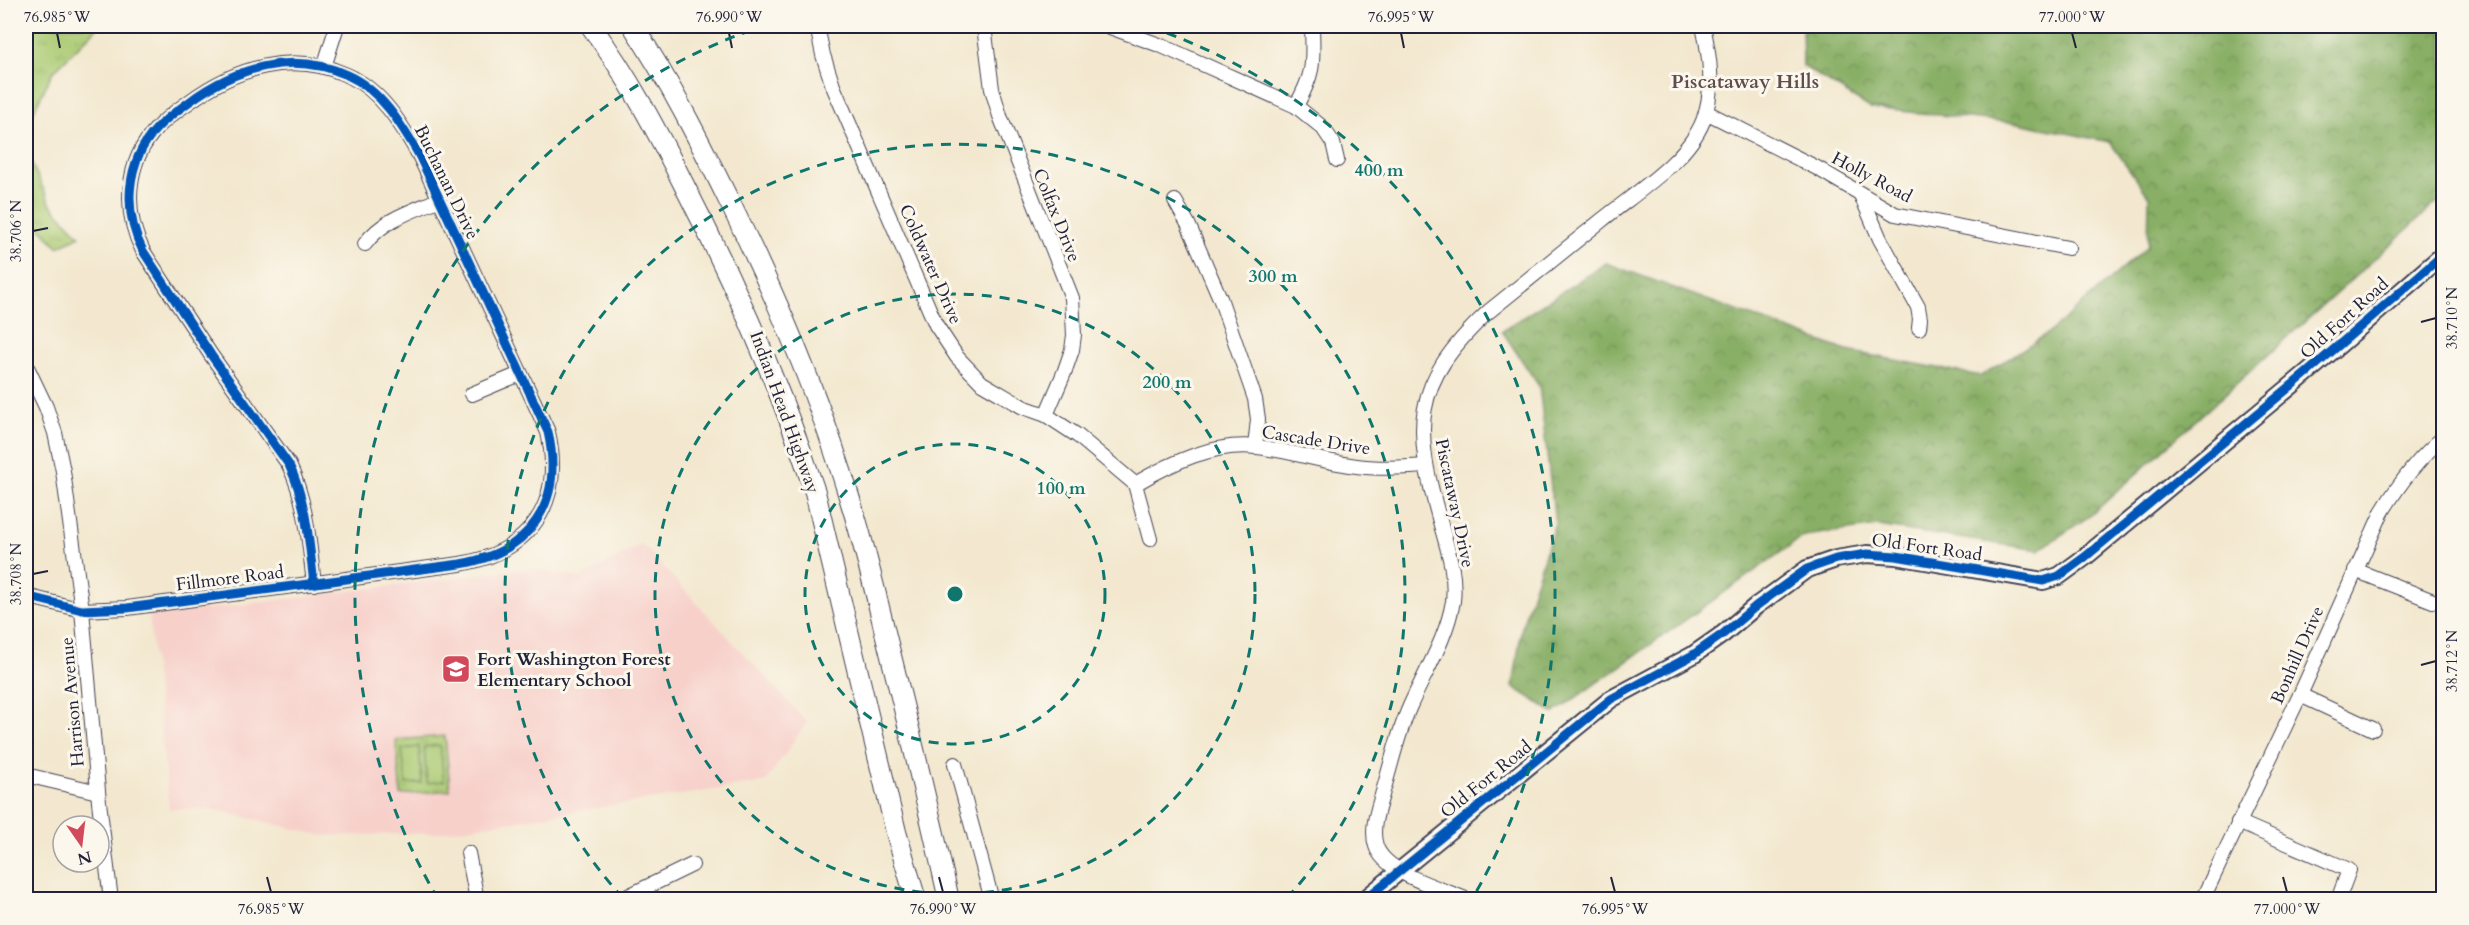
<svg xmlns="http://www.w3.org/2000/svg" width="2469" height="925" viewBox="0 0 2469 925" font-family="Cardo,serif">
<defs>
<pattern id="forest-crowns" width="20" height="18" patternUnits="userSpaceOnUse" patternTransform="scale(1.5)"><rect width="20" height="18" fill="#88af65"/><path d="M2 6a3 3 0 1 1 6 0M12 15a3 3 0 1 1 6 0" fill="none" stroke="#6f8e54"/></pattern>
<pattern id="park-tufts" width="24" height="20" patternUnits="userSpaceOnUse" patternTransform="scale(1.5)"><rect width="24" height="20" fill="#abcb73"/><path d="M3 7l-1-3M5 7V3M7 7l1-3M15 17l-1-3M17 17v-4M19 17l1-3" fill="none" stroke="#93ae64"/></pattern>
</defs>
<rect width="100%" height="100%" fill="#fbf7ec"/>
<filter id="ink" filterUnits="userSpaceOnUse"><feTurbulence type="fractalNoise" baseFrequency=".0167" numOctaves="2"/><feDisplacementMap in="SourceGraphic" scale="12" xChannelSelector="R" yChannelSelector="G"/><feConvolveMatrix kernelMatrix="1 2 1 2 8 2 1 2 1" color-interpolation-filters="sRGB"/></filter>
<filter id="wash" filterUnits="userSpaceOnUse"><feTurbulence type="fractalNoise" baseFrequency=".008" numOctaves="4" result="noise"/><feDisplacementMap in="SourceGraphic" scale="24" xChannelSelector="R" yChannelSelector="G"/><feGaussianBlur stdDeviation="1.35" result="paint"/><feColorMatrix in="noise" values="0 0 0 0 0 0 0 0 0 0 0 0 0 0 0 0 0 1.4 0 .05"/><feComposite in="paint" operator="in"/></filter>
<g filter="url(#wash)">
<rect width="100%" height="100%" fill="#f3e8cf"/>
<!-- built -->
<path fill="#f7d0ca" d="M 642,544 L 807,722 L 766,782 L 435,833 L 324,836 L 212,809 L 169,809 L 149,616 L 530,568 L 580,578 Z"/>
<!-- forest -->
<path fill="url(#forest-crowns)" stroke="#556850" stroke-width="1.5" d="M 1802,26 L 2443,26 L 2443,197 L 2091,515 L 2039,550 L 1878,526 L 1804,536 L 1554,713 L 1513,687 L 1522,626 L 1555,523 L 1539,386 L 1502,331 L 1606,263 L 1847,351 L 1981,376 L 2050,332 L 2148,246 L 2149,197 L 2110,142 L 2018,123 L 1870,108 L 1803,66 Z"/>
<!-- park -->
<g fill="url(#park-tufts)" stroke="#667657" stroke-width="1.5">
<path d="M 26,26 L 99,26 L 52,73 L 26,128 Z"/>
<path d="M 26,152 L 51,205 L 80,236 L 58,247 L 26,213 Z"/>
<path d="M 445,736 L 450,790 L 401,795 L 396,740 Z"/>
</g>
<!-- pitch -->
<g fill="#abcb73" stroke="#667657" stroke-width="1.5">
<path d="M 440,745 L 444,781 L 427,783 L 424,747 Z"/>
<path d="M 419,747 L 422,783 L 406,784 L 402,749 Z"/>
</g>
</g>
<g filter="url(#ink)">
<g fill="none" stroke-linecap="round" stroke-linejoin="round">
<!-- minor casing -->
<g stroke="#414051" stroke-width="16">
<g id="minor">
<path d="M 817,26 L 823,55 L 833,86 L 936,325 L 957,357 L 982,383 L 1023,407 L 1046,415 L 1078,436 L 1135,484 L 1150,539"/>
<path d="M 984,26 L 992,89 L 1000,116 L 1072,298 L 1074,335 L 1072,350 L 1064,373 L 1046,415"/>
<path d="M 1107,26 L 1162,46 L 1296,106 L 1323,128 L 1333,143 L 1337,160"/>
<path d="M 324,67 L 337,26"/>
<path d="M 1296,106 C 1315,72 1313,63 1312,26"/>
<path d="M 1706,112 L 1817,168 L 1895,214 L 2068,248"/>
<path d="M 1861,195 L 1880,239 L 1918,307 L 1920,319 L 1919,328"/>
<path d="M 1175,201 L 1188,224 L 1220,298 L 1255,399 L 1258,419 L 1255,447"/>
<path d="M 365,244 C 382,220 412,211 438,200"/>
<path d="M 26,365 L 46,407 L 55,433 L 63,471 L 82,610 L 99,802 L 111,900"/>
<path d="M 472,394 L 520,374"/>
<path d="M 1135,484 C 1171,463 1214,442 1257,447 C 1293,451 1329,464 1366,467 C 1385,469 1406,467 1426,466"/>
<path d="M 2355,570 L 2433,601"/>
<path d="M 26,596 L 82,610 L 127,608 L 460,564 C 531,552 564,503 548,432 L 419,155 C 401,124 381,90 347,75 C 292,50 235,68 189,102 C 178,110 166,118 157,128 C 125,162 123,212 143,251 L 211,355 L 289,465 C 307,502 309,543 314,584"/>
<path d="M 2300,695 L 2373,729"/>
<path d="M 955,764 L 992,900"/>
<path d="M 26,775 L 98,792"/>
<path d="M 2238,822 L 2349,870 L 2338,900"/>
<path d="M 468,853 L 477,900"/>
<path d="M 620,900 L 692,865"/>
<path d="M 1468,900 C 1443,889 1385,874 1376,846 C 1370,827 1379,807 1384,788 C 1392,761 1398,733 1410,706 C 1425,672 1447,638 1453,601 C 1456,574 1448,550 1441,525 C 1413,427 1410,385 1488,312 C 1526,281 1564,251 1602,220 C 1635,193 1687,161 1703,121 C 1715,89 1710,57 1703,26"/>
<path d="M 2202,900 L 2300,695 L 2382,512 C 2399,484 2418,458 2444,437"/>
</g>
</g>
<!-- major casing -->
<g stroke="#414051" stroke-width="20">
<path id="major" d="M 1364,900 L 1611,699 L 1693,655 L 1723,634 L 1756,606 L 1807,569 L 1836,559 L 1867,554 L 1896,556 L 2043,581 L 2059,576 L 2085,557 L 2309,371 L 2444,254"/>
</g>
<!-- highway casing -->
<g stroke="#414051" stroke-width="22">
<g id="highway">
<path d="M 591,26 C 628,76 657,131 685,187 C 736,286 780,386 815,492 L 896,832 L 916,900"/>
<path d="M 633,26 C 670,82 700,142 730,203 C 778,300 820,399 851,503 C 866,550 877,600 889,648 C 910,732 930,815 949,900"/>
</g>
</g>
<!-- minor -->
<use href="#minor" stroke="#fff" stroke-width="14"/>
<!-- major -->
<use href="#major" stroke="#fff" stroke-width="16"/>
<!-- highway -->
<use href="#highway" stroke="#fff" stroke-width="20"/>
<!-- cycleway casing -->
<g stroke="#fbf7ec" stroke-width="13">
<g id="cycleway">
<path d="M 26,596 L 82,610 L 127,608 L 460,564 C 531,552 564,503 548,432 L 419,155 C 401,124 381,90 347,75 C 292,50 235,68 189,102 C 178,110 166,118 157,128 C 125,162 123,212 143,251 L 211,355 L 289,465 C 307,502 309,543 314,584"/>
<path d="M 1364,900 L 1611,699 L 1693,655 L 1723,634 L 1756,606 L 1807,569 L 1836,559 L 1867,554 L 1896,556 L 2043,581 L 2059,576 L 2085,557 L 2309,371 L 2444,254"/>
</g>
</g>
<!-- cycleway -->
<use href="#cycleway" stroke="#0057b8" stroke-width="9"/>
</g>
</g>
<!-- ticks -->
<path fill="none" stroke="#22223b" stroke-width="2" d="M 57,33 L 60,48M 729,33 L 732,48M 1401,33 L 1404,48M 2072,33 L 2076,48M 33,231 L 48,228M 2421,322 L 2436,318M 33,574 L 48,571M 2421,665 L 2436,661M 267,877 L 271,892M 939,877 L 943,892M 1611,877 L 1615,892M 2283,877 L 2287,892"/>
<!-- distance rings -->
<g fill="none" stroke="#0f766e" stroke-width="3" stroke-dasharray="10 8">
<circle cx="955" cy="594" r="150"/>
<circle cx="955" cy="594" r="300"/>
<path d="M623 898A450 450 0 1 1 1287 898"/>
<path d="M438 899A600 600 0 0 1 760 27M1150 27A600 600 0 0 1 1472 899"/>
</g>
<!-- icons -->
<defs>
<g id="school-square" transform="scale(1.5)"><rect x="-9" y="-9" width="18" height="18" rx="4" fill="#d1495b" stroke="#fbf7ec"/><path d="M0-5L7-2L0 1L-7-2ZM-4 1L0 2.5L4 1V4Q0 6-4 4Z" fill="#fff"/></g>
</defs>
<g fill-rule="evenodd">
<use href="#school-square" x="456" y="669"/>
</g>
<g text-anchor="middle" stroke-width="6" stroke-linejoin="round" paint-order="stroke">
<!-- street labels -->
<g font-size="18" fill="#22223b" stroke="#fbf7ec">
<text transform="translate(1872 177) rotate(28)" y="6">Holly Road</text>
<text transform="translate(447 182) rotate(64)" y="6">Buchanan Drive</text>
<text transform="translate(1057 215) rotate(68)" y="6">Colfax Drive</text>
<text transform="translate(931 264) rotate(66)" y="6">Coldwater Drive</text>
<text transform="translate(2344 318) rotate(-42)" y="6">Old Fort Road</text>
<text transform="translate(785 412) rotate(70)" y="6">Indian Head Highway</text>
<text transform="translate(1316 440) rotate(9)" y="6">Cascade Drive</text>
<text transform="translate(1455 503) rotate(78)" y="6">Piscataway Drive</text>
<text transform="translate(1927 547) rotate(8)" y="6">Old Fort Road</text>
<text transform="translate(230 578) rotate(-7)" y="6">Fillmore Road</text>
<text transform="translate(2297 655) rotate(-66)" y="6">Bonhill Drive</text>
<text transform="translate(72 702) rotate(-95)" y="6">Harrison Avenue</text>
<text transform="translate(1486 779) rotate(-39)" y="6">Old Fort Road</text>
</g>
<!-- poi labels -->
<g font-size="18" font-weight="bold" fill="#22223b" stroke="#fbf7ec" text-anchor="start">
<text x="477" y="665">Fort Washington Forest<tspan x="477" dy="21">Elementary School</tspan></text>
</g>
<!-- neighbourhood labels -->
<g font-size="20" font-weight="bold" fill="#604e4e" stroke="#fbf7ec">
<text x="1745" y="88">Piscataway Hills</text>
</g>
</g>
<circle cx="955" cy="594" r="9" fill="#0f766e" stroke="#fbf7ec" stroke-width="3"/>
<g font-size="18" text-anchor="middle" font-weight="bold" fill="#0f766e" stroke="#fbf7ec" stroke-width="6" stroke-linejoin="round" paint-order="stroke">
<text x="1379" y="176">400 m</text>
<text x="1273" y="282">300 m</text>
<text x="1167" y="388">200 m</text>
<text x="1061" y="494">100 m</text>
</g>
<!-- margin -->
<rect width="2469" height="925" fill="none" stroke="#fbf7ec" stroke-width="66"/>
<!-- north arrow -->
<g transform="translate(81 844) rotate(166)"><circle r="28" fill="#fbf7ec" stroke="#a4a2a5" stroke-width="1.5"/>
<path d="M0-4.5L10 22L0 15L-10 22Z" fill="#d1495b"/>
<text y="-9" font-size="16" font-weight="bold" text-anchor="middle" fill="#22223b">N</text>
</g>
<rect x="33" y="33" width="2403" height="859" fill="none" stroke="#22223b" stroke-width="2"/>
<g font-size="15" text-anchor="middle" fill="#22223b">
<text x="57" y="22">76.985°W</text>
<text x="729" y="22">76.990°W</text>
<text x="1401" y="22">76.995°W</text>
<text x="2072" y="22">77.000°W</text>
<text transform="translate(16 231) rotate(-90)" y="5">38.706°N</text>
<text transform="translate(2452 318) rotate(-90)" y="5">38.710°N</text>
<text transform="translate(16 574) rotate(-90)" y="5">38.708°N</text>
<text transform="translate(2452 661) rotate(-90)" y="5">38.712°N</text>
<text x="271" y="914">76.985°W</text>
<text x="943" y="914">76.990°W</text>
<text x="1615" y="914">76.995°W</text>
<text x="2287" y="914">77.000°W</text>
</g>
</svg>
